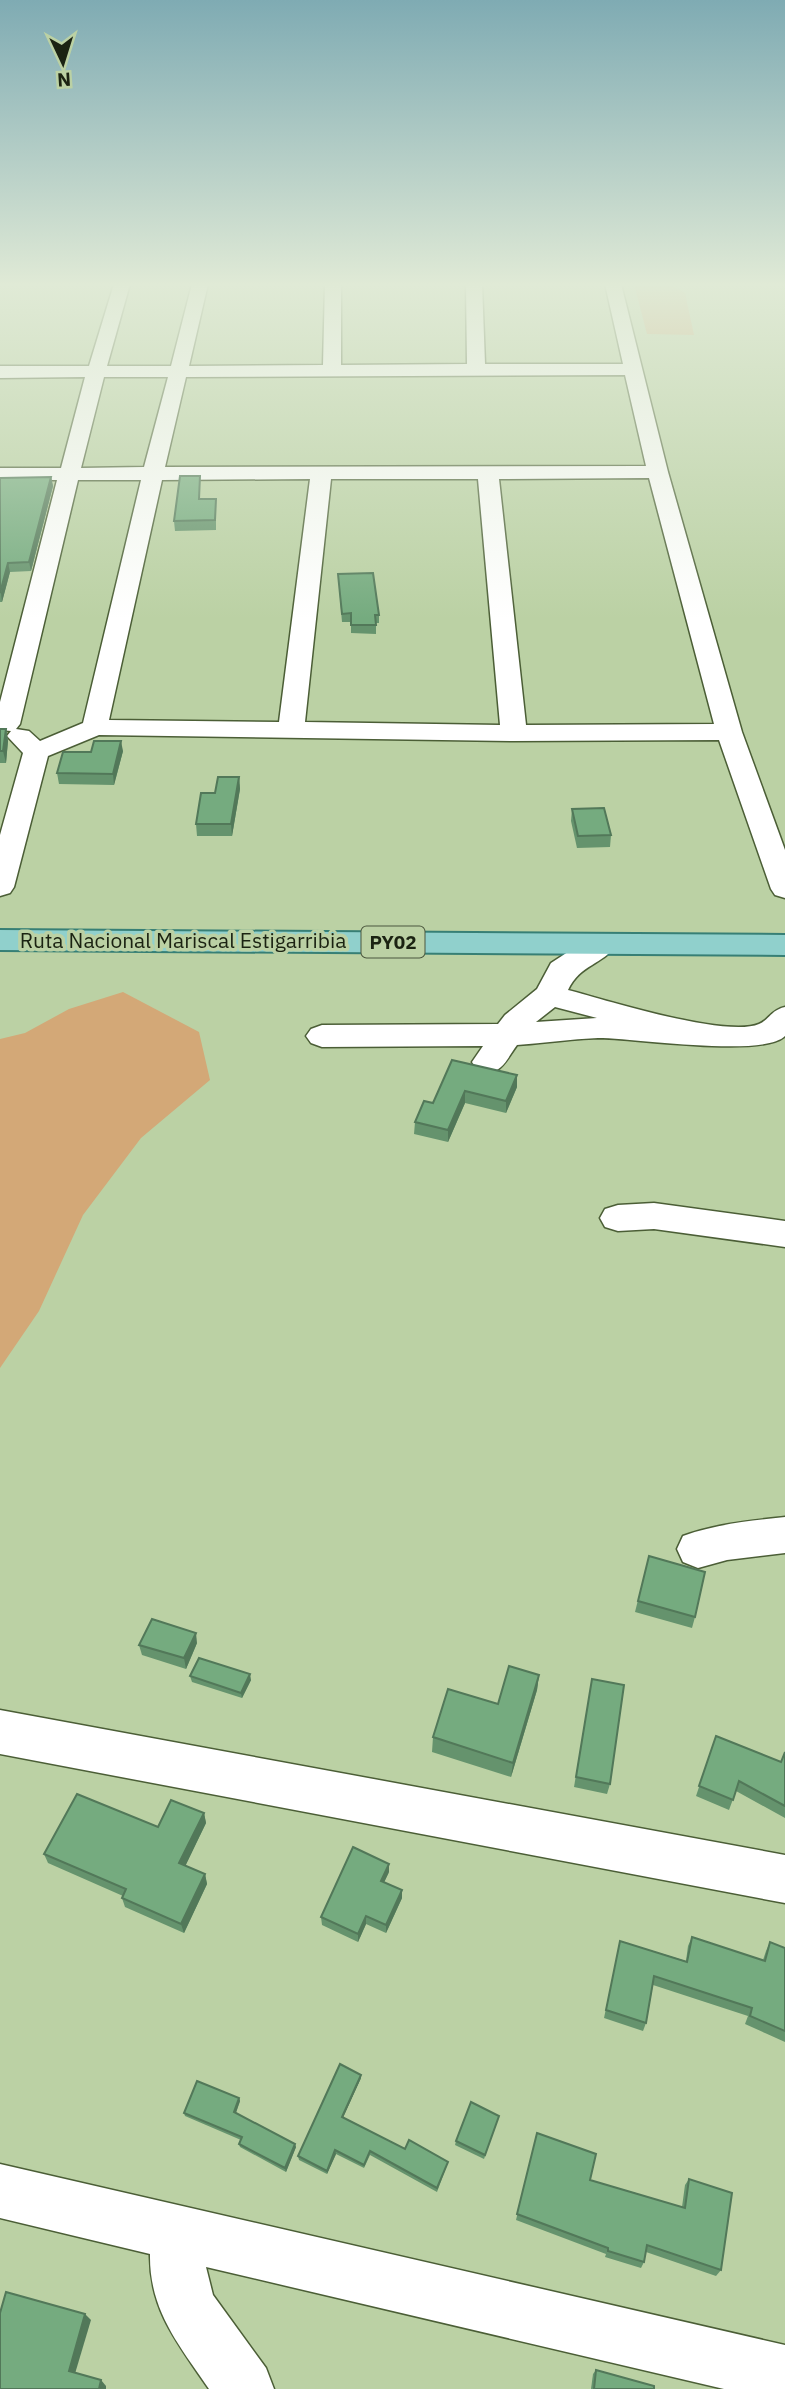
<svg xmlns="http://www.w3.org/2000/svg" width="785" height="2389" viewBox="0 0 785 2389" font-family="'IBM Plex Sans',sans-serif">
<rect width="100%" height="100%" fill="#bbd1a4"/>
<!-- green -->
<g fill="#d3a877">
<path d="M 634,284 L 670,284 L 685,293 L 694,335 L 647,334 Z"/>
<path d="M 123,992 L 199,1032 L 210,1080 L 141,1138 L 83,1215 L 39,1311 L 0,1368 L 0,1039 L 25,1033 L 69,1009 Z"/>
</g>
<g fill="none" stroke-linecap="round" stroke-linejoin="round">
<!-- minor casing -->
<g stroke="#4b5e36" stroke-width="3">
<g id="minor">
<path d="M 114,284 L 130,284 L 107,366 L 171,366 L 192,284 L 208,284 L 189,366 L 323,365 L 325,284 L 341,284 L 341,365 L 467,364 L 466,284 L 482,284 L 485,364 L 623,364 L 605,284 L 621,284 L 668,472 L 742,732 L 785,850 L 785,898 L 775,895 L 771,889 L 719,740 L 514,741 L 99,735 L 48,756 L 14,887 L 10,893 L 0,896 L 0,835 L 23,753 L 7,736 L 11,731 L 0,730 L 0,702 L 57,480 L 0,480 L 0,468 L 61,468 L 85,377 L 0,378 L 0,366 L 89,366 ZM 625,375 L 646,466 L 165,467 L 186,377 ZM 104,377 L 168,377 L 144,467 L 81,468 ZM 649,478 L 714,724 L 526,725 L 499,479 ZM 310,479 L 279,722 L 109,720 L 162,480 ZM 331,479 L 478,479 L 500,725 L 305,722 ZM 78,480 L 141,480 L 83,723 L 40,741 L 29,731 L 16,729 L 20,724 Z"/>
<path d="M 602,935 L 613,937 L 617,944 C 603,965 580,964 568,990 C 606,1000 726,1038 759,1024 C 769,1020 771,1010 785,1007 L 785,1036 C 763,1058 635,1038 598,1038 C 571,1039 544,1043 517,1045 C 504,1063 501,1077 477,1070 L 472,1062 L 483,1046 L 322,1047 L 311,1043 L 306,1036 L 311,1029 L 322,1025 L 498,1024 L 505,1015 L 537,989 L 551,963 L 591,937 ZM 555,1007 L 597,1018 L 536,1022 Z"/>
<path d="M 654,1203 L 785,1221 L 785,1247 L 654,1229 L 618,1231 L 605,1227 L 600,1218 L 605,1209 L 618,1205 Z"/>
<path d="M 785,1517 L 785,1553 L 727,1560 L 698,1568 L 683,1562 L 677,1549 L 683,1536 C 716,1524 750,1521 785,1517 Z"/>
<path d="M 0,1710 L 785,1855 L 785,1903 L 0,1754 Z"/>
<path d="M 0,2164 L 785,2345 L 785,2389 L 724,2389 L 206,2267 L 213,2295 L 266,2368 L 274,2389 L 209,2389 C 179,2345 149,2310 150,2254 L 0,2218 Z"/>
</g>
</g>
<!-- major casing -->
<g stroke="#377f75" stroke-width="4">
<path id="major" d="M 0,930 L 785,935 L 785,955 L 0,950 Z"/>
</g>
<!-- minor -->
<use href="#minor" fill="#fff" fill-rule="evenodd"/>
<!-- major -->
<use href="#major" fill="#90d0cc" fill-rule="evenodd"/>
</g>
<!-- wall -->
<g fill="#65936d">
<path d="M 200,476 L 200,499 L 216,509 L 216,530 L 175,531 L 174,521 Z"/>
<path d="M 51,477 L 53,486 L 31,571 L 10,572 L 2,602 L 0,602 L 0,478 Z"/>
<path d="M 338,574 L 379,615 L 379,623 L 376,623 L 376,634 L 351,633 L 351,622 L 342,622 Z"/>
<path d="M 0,729 L 6,729 L 8,741 L 6,763 L 0,763 Z"/>
<path d="M 123,751 L 114,785 L 59,784 L 57,773 L 91,752 Z"/>
<path d="M 239,777 L 240,789 L 232,836 L 197,836 L 196,824 L 215,793 Z"/>
<path d="M 572,809 L 611,835 L 610,847 L 577,848 L 571,821 Z"/>
<path d="M 452,1060 L 517,1087 L 506,1113 L 465,1103 L 448,1142 L 414,1134 L 415,1122 L 433,1103 Z"/>
<path d="M 649,1556 L 695,1617 L 692,1628 L 635,1612 Z"/>
<path d="M 197,1643 L 186,1669 L 142,1655 L 139,1645 Z"/>
<path d="M 539,1675 L 537,1690 L 511,1777 L 432,1752 L 433,1737 L 498,1704 Z"/>
<path d="M 190,1676 L 251,1680 L 242,1698 L 192,1682 Z"/>
<path d="M 592,1679 L 610,1784 L 607,1794 L 574,1787 Z"/>
<path d="M 716,1736 L 781,1762 L 785,1752 L 785,1818 L 736,1791 L 729,1810 L 696,1796 Z"/>
<path d="M 204,1813 L 206,1823 L 185,1866 L 205,1874 L 207,1884 L 184,1933 L 125,1907 L 122,1898 L 123,1896 L 48,1863 L 44,1854 L 158,1827 Z"/>
<path d="M 389,1872 L 384,1882 L 402,1898 L 386,1933 L 366,1924 L 358,1942 L 322,1925 L 321,1917 Z"/>
<path d="M 692,1937 L 763,1960 L 766,1951 L 770,1942 L 785,1948 L 785,2042 L 745,2024 L 748,2016 L 653,1985 L 646,2023 L 643,2031 L 604,2018 L 620,1941 L 686,1961 L 688,1946 Z"/>
<path d="M 361,2078 L 343,2117 L 405,2149 L 447,2165 L 437,2192 L 370,2155 L 364,2168 L 336,2154 L 327,2174 L 299,2160 L 298,2156 Z"/>
<path d="M 239,2098 L 240,2101 L 236,2113 L 296,2147 L 286,2172 L 240,2147 L 239,2144 L 241,2140 L 185,2116 L 184,2113 Z"/>
<path d="M 499,2116 L 484,2159 L 455,2145 L 456,2141 Z"/>
<path d="M 537,2133 L 590,2180 L 682,2207 L 685,2185 L 689,2179 L 721,2270 L 716,2276 L 646,2252 L 644,2262 L 641,2268 L 605,2257 L 606,2254 L 516,2220 Z"/>
<path d="M 596,2370 L 654,2389 L 591,2389 L 593,2374 Z"/>
</g>
<!-- shaded-wall -->
<g fill="#527859">
<path d="M 51,477 L 53,486 L 31,571 L 29,562 Z"/>
<path d="M 8,563 L 10,572 L 2,602 L 1,593 Z"/>
<path d="M 6,729 L 8,741 L 6,763 L 3,751 Z"/>
<path d="M 121,741 L 123,751 L 114,785 L 113,774 Z"/>
<path d="M 239,777 L 240,789 L 232,836 L 231,824 Z"/>
<path d="M 517,1075 L 517,1087 L 506,1113 L 506,1101 Z"/>
<path d="M 465,1091 L 465,1103 L 448,1142 L 448,1130 Z"/>
<path d="M 196,1633 L 197,1643 L 186,1669 L 184,1658 Z"/>
<path d="M 250,1674 L 251,1680 L 242,1698 L 241,1693 Z"/>
<path d="M 539,1675 L 537,1690 L 511,1777 L 513,1763 Z"/>
<path d="M 204,1813 L 206,1823 L 182,1873 L 179,1863 Z"/>
<path d="M 389,1864 L 389,1872 L 381,1889 L 381,1881 Z"/>
<path d="M 205,1874 L 207,1884 L 184,1933 L 181,1924 Z"/>
<path d="M 402,1890 L 402,1898 L 386,1933 L 386,1925 Z"/>
<path d="M 366,1916 L 366,1924 L 358,1942 L 358,1934 Z"/>
<path d="M 361,2075 L 361,2078 L 342,2120 L 342,2117 Z"/>
<path d="M 239,2098 L 240,2101 L 235,2115 L 234,2112 Z"/>
<path d="M 295,2144 L 296,2147 L 286,2172 L 285,2168 Z"/>
<path d="M 335,2150 L 336,2154 L 327,2174 L 327,2171 Z"/>
<path d="M 85,2314 L 91,2320 L 74,2377 L 69,2371 Z"/>
<path d="M 101,2380 L 106,2386 L 106,2389 L 99,2389 Z"/>
</g>
<!-- building -->
<g fill="#75ab7f" stroke="#527859" stroke-width="2">
<path d="M 180,476 L 200,476 L 199,499 L 216,499 L 215,520 L 174,521 Z"/>
<path d="M 51,477 L 29,562 L 8,563 L 0,593 L 0,478 Z"/>
<path d="M 373,573 L 379,615 L 375,615 L 376,625 L 351,625 L 351,613 L 342,614 L 338,574 Z"/>
<path d="M 0,729 L 6,729 L 3,751 L 0,751 Z"/>
<path d="M 94,741 L 121,741 L 113,774 L 57,773 L 63,752 L 91,752 Z"/>
<path d="M 218,777 L 239,777 L 231,824 L 196,824 L 201,793 L 215,793 Z"/>
<path d="M 604,808 L 611,835 L 578,836 L 572,809 Z"/>
<path d="M 452,1060 L 517,1075 L 506,1101 L 465,1091 L 448,1130 L 415,1122 L 424,1101 L 433,1103 Z"/>
<path d="M 649,1556 L 705,1572 L 695,1617 L 638,1601 Z"/>
<path d="M 152,1619 L 196,1633 L 184,1658 L 139,1645 Z"/>
<path d="M 199,1658 L 250,1674 L 241,1693 L 190,1676 Z"/>
<path d="M 509,1666 L 539,1675 L 513,1763 L 433,1737 L 448,1689 L 498,1704 Z"/>
<path d="M 592,1679 L 624,1685 L 610,1784 L 576,1777 Z"/>
<path d="M 716,1736 L 781,1762 L 785,1752 L 785,1806 L 739,1781 L 733,1800 L 699,1786 Z"/>
<path d="M 77,1794 L 158,1827 L 171,1800 L 204,1813 L 179,1863 L 205,1874 L 181,1924 L 122,1898 L 126,1889 L 44,1854 Z"/>
<path d="M 353,1847 L 389,1864 L 381,1881 L 402,1890 L 386,1925 L 366,1916 L 358,1934 L 321,1917 Z"/>
<path d="M 692,1937 L 765,1961 L 770,1942 L 785,1948 L 785,2031 L 750,2016 L 752,2008 L 654,1976 L 646,2023 L 606,2010 L 620,1941 L 687,1962 Z"/>
<path d="M 340,2064 L 361,2075 L 342,2117 L 405,2149 L 409,2140 L 448,2162 L 437,2188 L 370,2151 L 364,2165 L 335,2150 L 327,2171 L 298,2156 Z"/>
<path d="M 197,2081 L 239,2098 L 234,2112 L 295,2144 L 285,2168 L 239,2144 L 242,2137 L 184,2113 Z"/>
<path d="M 471,2102 L 499,2116 L 485,2155 L 456,2141 Z"/>
<path d="M 537,2133 L 596,2154 L 590,2180 L 685,2208 L 689,2179 L 732,2193 L 721,2270 L 647,2245 L 644,2262 L 608,2251 L 608,2248 L 517,2214 Z"/>
<path d="M 6,2292 L 85,2314 L 69,2371 L 101,2380 L 99,2389 L 0,2389 L 0,2313 Z"/>
<path d="M 596,2370 L 654,2386 L 654,2389 L 594,2389 Z"/>
</g>
<!-- sky -->
<linearGradient id="sky" x2="0" y2="1"><stop stop-color="#7fabb3"/><stop offset="0.46" stop-color="#e0ead6"/><stop offset="1" stop-color="#e0ead6" stop-opacity="0"/></linearGradient>
<rect width="785" height="619" fill="url(#sky)"/>
<g text-anchor="middle" stroke-width="7" stroke-linejoin="round" paint-order="stroke">
<!-- shield labels -->
<rect fill="#bbd1a4" stroke="#4b573e" stroke-width="2" x="361.5" y="926.5" width="63" height="31" rx="5"/>
<g font-size="19" font-weight="bold" fill="#1b2312">
<text x="393" y="949">PY02</text>
</g>
<!-- street labels -->
<g font-size="21" fill="#1b2312" stroke="#bbd1a4">
<text x="183" y="948">Ruta Nacional Mariscal Estigarribia</text>
</g>
</g>
<!-- north arrow -->
<g transform="translate(63 63) rotate(176)" stroke="#bbd1a4" stroke-width="5" paint-order="stroke">
<path d="M0-5L12 26L0 18L-12 26Z" fill="#1b2312"/>
<text y="-10" font-size="19" font-weight="bold" text-anchor="middle" fill="#1b2312">N</text>
</g>
</svg>
